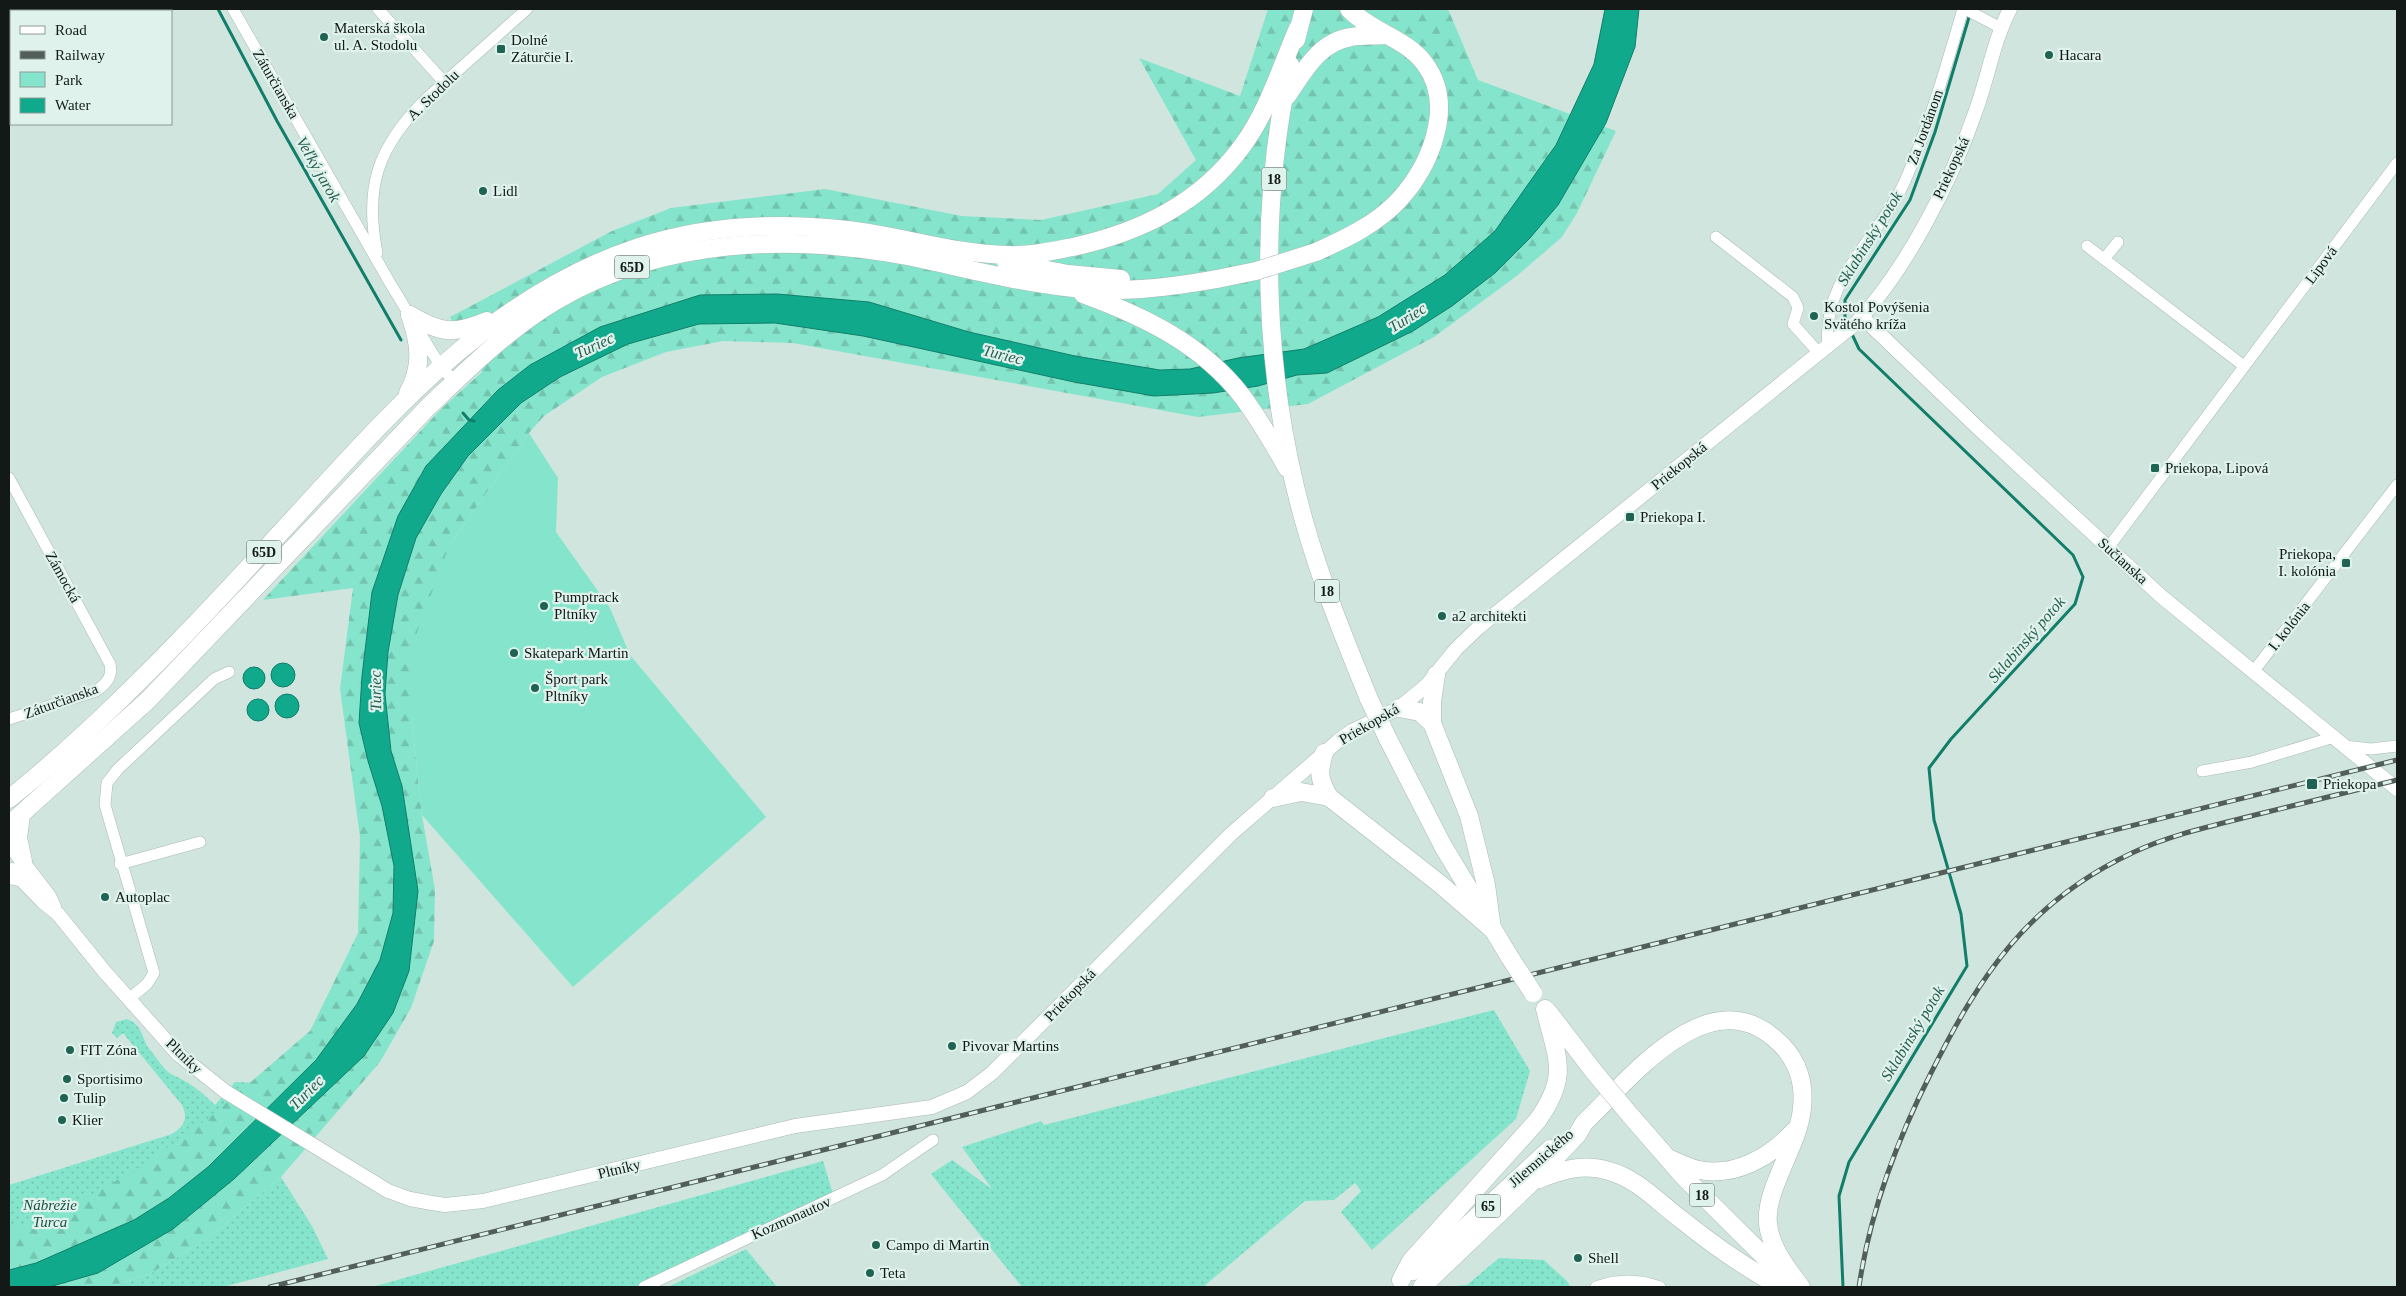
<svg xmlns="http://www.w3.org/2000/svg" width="2406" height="1296" viewBox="0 0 2406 1296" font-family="'Times New Roman',serif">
<defs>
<pattern id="green-dots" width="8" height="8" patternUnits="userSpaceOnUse" patternTransform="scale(1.25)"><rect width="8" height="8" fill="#85e5cc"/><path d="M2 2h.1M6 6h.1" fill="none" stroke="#72c4ae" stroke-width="1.8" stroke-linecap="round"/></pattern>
<pattern id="forest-firs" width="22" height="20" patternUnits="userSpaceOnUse" patternTransform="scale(1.25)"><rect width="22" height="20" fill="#85e5cc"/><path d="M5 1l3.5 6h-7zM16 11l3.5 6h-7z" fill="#72c4ae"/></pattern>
</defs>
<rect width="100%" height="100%" fill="#d1e5df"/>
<!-- green -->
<g fill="url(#green-dots)">
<path d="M 485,383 L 494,394 L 426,466 L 398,516 L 372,592 L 362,676 L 359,723 L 368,761 L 382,806 L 394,866 L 393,913 L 380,960 L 357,1004 L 316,1060 L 208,1167 L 172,1196 L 106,1232 L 36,1263 L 9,1270 L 9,1185 L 172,1134 C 185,1126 188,1118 182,1105 L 123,1033 L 117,1038 L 112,1033 L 116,1022 L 127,1019 C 144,1025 141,1040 151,1051 C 156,1057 164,1070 171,1074 C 190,1083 200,1090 215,1105 L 235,1082 L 262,1083 L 277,1074 L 334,1024 L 370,948 L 375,862 L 348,696 L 384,494 L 395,476 Z"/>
<path d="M 1494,1010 L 1530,1071 L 1516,1119 L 1372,1250 L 1341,1212 L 1361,1191 L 1355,1183 L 1334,1200 L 1305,1201 L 1203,1287 L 1022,1287 L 931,1174 L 952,1160 L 992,1189 L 962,1147 L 1041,1121 L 1044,1125 Z"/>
<path d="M 823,1161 L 833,1194 L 638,1287 L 372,1287 Z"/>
<path d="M 281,1177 L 312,1226 L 328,1259 L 223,1287 L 109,1287 L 148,1275 L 207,1239 Z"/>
<path d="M 746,1249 L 777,1287 L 668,1287 Z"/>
<path d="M 1499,1258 L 1544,1260 L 1568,1282 L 1570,1287 L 1442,1287 L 1467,1285 Z"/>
</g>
<!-- forest -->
<path fill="url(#forest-firs)" d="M 1268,9 L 1448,9 L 1478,80 L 1616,131 L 1577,213 L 1562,237 L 1518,275 L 1434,337 L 1308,404 L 1198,417 L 793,343 L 723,341 L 666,352 L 602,377 L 544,416 L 529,433 L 449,546 L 412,722 L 422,815 L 435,890 L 434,941 L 411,1008 L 380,1062 L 281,1177 L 207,1239 L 148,1275 L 109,1287 L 9,1287 L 9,1227 L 47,1220 L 142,1166 L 209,1118 L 310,1031 L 358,933 L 360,837 L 340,689 L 353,588 L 263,600 L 441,409 L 482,372 L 450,317 L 612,231 L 671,208 L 825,189 L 962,216 L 1041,220 L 1158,194 L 1196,160 L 1139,58 L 1240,96 Z"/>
<!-- pitch -->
<path fill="#85e5cc" d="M 529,433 L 558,478 L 556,532 L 610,608 L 630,655 L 766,817 L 573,987 L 422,815 L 412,722 L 415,638 L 449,546 Z"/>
<!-- water -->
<g fill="#10a98c" stroke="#117e69">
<path d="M 1605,9 L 1639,9 L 1635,47 L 1606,123 L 1558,205 L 1530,238 L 1495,273 L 1452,306 L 1413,331 L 1327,373 L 1297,375 L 1258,386 L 1213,393 L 1154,396 L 1074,382 L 863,336 L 775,323 L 699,324 L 628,344 L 560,377 L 521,403 L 468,456 L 441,494 L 416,538 L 398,595 L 388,652 L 385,694 L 391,751 L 402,786 L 418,891 L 409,971 L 393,1013 L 364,1056 L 234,1179 L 173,1229 L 98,1273 L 49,1287 L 9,1287 L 9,1270 L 36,1263 L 134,1220 L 169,1198 L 208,1167 L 316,1060 L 357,1004 L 380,960 L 393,913 L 394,866 L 382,806 L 368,761 L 359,723 L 362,676 L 372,592 L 398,516 L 426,466 L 498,390 L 530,365 L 600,327 L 700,295 L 777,294 L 869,302 L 969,332 L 1075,356 L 1160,370 L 1190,369 L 1238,358 L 1304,349 L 1378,317 L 1445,275 L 1495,231 L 1556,145 L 1594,64 Z"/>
<circle cx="283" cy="675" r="12"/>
<circle cx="254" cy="678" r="11"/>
<circle cx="287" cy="706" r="12"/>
<circle cx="258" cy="710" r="11"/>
</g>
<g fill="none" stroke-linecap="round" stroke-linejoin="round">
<!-- stream -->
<g stroke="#117e69" stroke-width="3">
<path d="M 218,9 L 277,121 L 401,340"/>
<path d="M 1848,326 L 1845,319 L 1845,300 L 1910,200 L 1935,132 L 1970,14"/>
<path d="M 463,413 L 469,420 L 474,421"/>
<path d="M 1843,1287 L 1839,1196 L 1849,1162 L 1967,966 L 1961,914 L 1934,820 L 1929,768 L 1951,739 L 2075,604 L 2083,577 L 2073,555 L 1859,349 L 1851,332"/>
</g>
<!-- minor casing -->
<g stroke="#a8bab5" stroke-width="12">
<g id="minor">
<path d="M 233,9 L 390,283 L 436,359 L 454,382"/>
<path d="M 378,9 L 444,82"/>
<path d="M 1965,9 L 2001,28"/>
<path d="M 1716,237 L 1793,297 L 1798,308 L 1793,324 L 1819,353"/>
<path d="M 2087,246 L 2244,366"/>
<path d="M 377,253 C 364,186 378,146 427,98 L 527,9"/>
<path d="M 2104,259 L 2118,242"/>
<path d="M 1828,346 C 1821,279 1880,237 1905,181 C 1929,126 1946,67 1963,9"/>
<path d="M 9,478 L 110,664 C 113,677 106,684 96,691 L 9,719"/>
<path d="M 2108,548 L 2397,163"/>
<path d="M 2253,672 L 2397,485"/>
<path d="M 2345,746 L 2371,749 L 2397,746"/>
<path d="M 2202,771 L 2252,762 L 2334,737"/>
<path d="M 120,864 L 200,842"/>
<path d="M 129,999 L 147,984 L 154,973 L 105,805 L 107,783 L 118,769 L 214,679 L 229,672"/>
<path d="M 644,1287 L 882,1175 L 933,1140"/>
<path d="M 1596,1287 C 1617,1279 1639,1279 1660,1287"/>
</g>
</g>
<!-- tertiary casing -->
<g stroke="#a8bab5" stroke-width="15">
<g id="tertiary">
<path d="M 1862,317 L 1977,427 L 2162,597 L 2397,789"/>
<path d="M 9,844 L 49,896 L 54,907"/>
<path d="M 12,870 L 43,902 L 58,914 L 104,971 L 178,1054 L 226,1092 L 388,1191 L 410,1199 L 432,1203 L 445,1205 L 483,1201 L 795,1126 L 932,1107 L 967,1092 L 992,1073 L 1231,834 L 1338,741 L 1352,731 L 1399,708 L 1427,685 L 1456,649 L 1479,627 L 1855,324 C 1905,272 1951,182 1975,113 C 1988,78 1993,42 2010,9"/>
</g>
</g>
<!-- primary casing -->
<g stroke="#a8bab5" stroke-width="19">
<g id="primary">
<path d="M 1296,40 L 1304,9"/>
<path d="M 1290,65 C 1258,214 1263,375 1304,521 C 1321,582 1345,640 1369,699"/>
<path d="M 1287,96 C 1304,71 1319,42 1351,37 C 1362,35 1374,36 1386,35"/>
<path d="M 1316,252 C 1345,239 1377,224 1399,200 C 1430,166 1456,106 1425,64 C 1406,38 1371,32 1349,9"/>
<path d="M 1006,262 L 1068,274 L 1121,279"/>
<path d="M 1083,294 C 1143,316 1202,344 1242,396 C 1259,419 1273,443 1287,468"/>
<path d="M 410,315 C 440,333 454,335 487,321"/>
<path d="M 408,393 C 423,366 420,344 410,315"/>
<path d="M 1436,675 L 1432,702 L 1432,723 L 1469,816 L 1486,885 L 1492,929"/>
<path d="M 1399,708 L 1420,712 L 1432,723"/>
<path d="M 1388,739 L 1443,846 L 1509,956"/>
<path d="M 1324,753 C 1318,773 1319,779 1329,797 L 1440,884 L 1492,929"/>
<path d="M 1273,798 L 1301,792 L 1329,797"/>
<path d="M 9,799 C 103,723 188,633 270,544 C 379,427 481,299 639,247 C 706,225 778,222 848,230 C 901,236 954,254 1008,255 C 1030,256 1052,251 1073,247 C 1141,232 1201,203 1243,145 C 1268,111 1281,67 1298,28"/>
<path d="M 21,815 L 18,838 L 23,861"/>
<path d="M 9,825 L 148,700 L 427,408 C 468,369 508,329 557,300 C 663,238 789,234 907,256 C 960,267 1012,281 1065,287 C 1116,294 1167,288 1217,279"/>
<path d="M 9,875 L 19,877"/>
<path d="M 1549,1013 L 1595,1073"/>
<path d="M 1630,1115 L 1684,1177 L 1785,1277"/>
<path d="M 1670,1159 C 1679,1163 1689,1168 1699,1170 C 1736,1177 1770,1157 1794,1131"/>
<path d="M 1539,1179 C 1562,1170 1584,1163 1609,1171 C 1638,1179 1659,1203 1682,1220 C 1713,1245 1746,1268 1781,1287"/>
<path d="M 1413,1271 L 1443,1248 L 1550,1149"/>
<path d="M 1401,1280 L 1411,1261 L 1537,1121 C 1570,1075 1557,1059 1545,1009"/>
<path d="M 1422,1287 L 1533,1181 L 1577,1135 L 1584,1123 C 1629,1080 1706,980 1774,1038 C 1796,1056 1805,1080 1802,1108 C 1799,1145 1764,1190 1768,1224 C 1771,1249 1787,1268 1801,1287"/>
</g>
</g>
<!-- minor -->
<use href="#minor" stroke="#fff" stroke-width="11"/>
<!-- tertiary -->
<use href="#tertiary" stroke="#fff" stroke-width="14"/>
<!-- primary -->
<use href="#primary" stroke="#fff" stroke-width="18"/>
<!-- rail casing -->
<g stroke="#525e5a" stroke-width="5">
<g id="rail">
<path d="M 270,1287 L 2397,760"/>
<path d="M 1859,1287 C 1870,1211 1896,1142 1931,1073 C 1980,975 2028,902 2132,853 C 2172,834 2216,825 2259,814 C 2305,803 2351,791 2397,780"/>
</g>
</g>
<!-- rail -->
<use href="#rail" stroke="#dff2ec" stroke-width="3" stroke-dasharray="9" stroke-linecap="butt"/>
<!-- primary-bridge casing -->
<g stroke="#a8bab5" stroke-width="19" stroke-linecap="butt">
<g id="primary-bridge">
<path d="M 1217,279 L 1256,271 L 1316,252"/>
<path d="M 1369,699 L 1388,739"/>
<path d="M 1509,956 L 1533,993"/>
<path d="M 1595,1073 L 1630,1115"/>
</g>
</g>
<!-- primary-bridge -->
<use href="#primary-bridge" stroke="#fff" stroke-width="18"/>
</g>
<!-- markers -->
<g fill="#1f6353" stroke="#dff2ec" stroke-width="2">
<circle cx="324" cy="37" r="5"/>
<rect x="496" y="44" width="10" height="10" rx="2.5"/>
<circle cx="2049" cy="55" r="5"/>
<circle cx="483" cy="191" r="5"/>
<circle cx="1814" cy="316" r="5"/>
<rect x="2150" y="463" width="10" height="10" rx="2.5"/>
<rect x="1625" y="512" width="10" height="10" rx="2.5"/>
<rect x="2341" y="558" width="10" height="10" rx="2.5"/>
<circle cx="544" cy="606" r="5"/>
<circle cx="1442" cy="616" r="5"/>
<circle cx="514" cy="653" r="5"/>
<circle cx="535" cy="688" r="5"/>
<rect x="2306" y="778" width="12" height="12" rx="2.5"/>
<circle cx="105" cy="897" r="5"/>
<circle cx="952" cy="1046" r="5"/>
<circle cx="70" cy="1050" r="5"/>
<circle cx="67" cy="1079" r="5"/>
<circle cx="64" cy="1098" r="5"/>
<circle cx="62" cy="1120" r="5"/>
<circle cx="876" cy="1245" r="5"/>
<circle cx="1578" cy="1258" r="5"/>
<circle cx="870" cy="1273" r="5"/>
</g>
<g text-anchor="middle" stroke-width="4.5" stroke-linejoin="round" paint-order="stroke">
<!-- shield labels -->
<g fill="#dff2ec" stroke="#505a57" stroke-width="1">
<rect x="1261.5" y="167.5" width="25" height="23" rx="4"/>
<rect x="614.5" y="255.5" width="35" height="23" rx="4"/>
<rect x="246.5" y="540.5" width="35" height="23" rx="4"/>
<rect x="1314.5" y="579.5" width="25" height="23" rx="4"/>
<rect x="1689.5" y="1183.5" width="25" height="23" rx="4"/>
<rect x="1475.5" y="1194.5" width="25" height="23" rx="4"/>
</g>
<g font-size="14" font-weight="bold" fill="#121917">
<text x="1274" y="184">18</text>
<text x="632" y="272">65D</text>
<text x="264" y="557">65D</text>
<text x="1327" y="596">18</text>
<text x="1702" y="1200">18</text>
<text x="1488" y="1211">65</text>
</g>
<!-- poi labels -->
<g font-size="15" fill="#121917" stroke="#dff2ec" text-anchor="start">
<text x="334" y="33">Materská škola<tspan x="334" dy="17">ul. A. Stodolu</tspan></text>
<text x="511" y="45">Dolné<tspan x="511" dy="17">Záturčie I.</tspan></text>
<text x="2059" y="60">Hacara</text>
<text x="493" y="196">Lidl</text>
<text x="1824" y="312">Kostol Povýšenia<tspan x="1824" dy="17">Svätého kríža</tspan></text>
<text x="2165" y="473">Priekopa, Lipová</text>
<text x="1640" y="522">Priekopa I.</text>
<text x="2336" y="559" text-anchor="end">Priekopa,<tspan x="2336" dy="17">I. kolónia</tspan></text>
<text x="554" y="602">Pumptrack<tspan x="554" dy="17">Pltníky</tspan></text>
<text x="1452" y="621">a2 architekti</text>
<text x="524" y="658">Skatepark Martin</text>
<text x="545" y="684">Šport park<tspan x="545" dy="17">Pltníky</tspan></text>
<text x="2323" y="789">Priekopa</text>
<text x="115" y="902">Autoplac</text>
<text x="962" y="1051">Pivovar Martins</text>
<text x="80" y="1055">FIT Zóna</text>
<text x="77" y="1084">Sportisimo</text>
<text x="74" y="1103">Tulip</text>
<text x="72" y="1125">Klier</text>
<text x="886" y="1250">Campo di Martin</text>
<text x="1588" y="1263">Shell</text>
<text x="880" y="1278">Teta</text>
</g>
<!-- street labels -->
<g font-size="15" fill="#121917" stroke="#dff2ec">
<text transform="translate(276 84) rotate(60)" y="5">Záturčianska</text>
<text transform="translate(433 95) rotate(-44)" y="5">A. Stodolu</text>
<text transform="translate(1925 127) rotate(-70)" y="5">Za Jordánom</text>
<text transform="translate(1951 168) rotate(-65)" y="5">Priekopská</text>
<text transform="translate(2321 265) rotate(-53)" y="5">Lipová</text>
<text transform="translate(1679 466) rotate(-39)" y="5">Priekopská</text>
<text transform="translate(2123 561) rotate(42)" y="5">Sučianska</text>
<text transform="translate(63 577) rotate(61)" y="5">Zámocká</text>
<text transform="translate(2289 626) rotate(-52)" y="5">I. kolónia</text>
<text transform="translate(61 701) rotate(-20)" y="5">Záturčianska</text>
<text transform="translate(1369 724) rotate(-30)" y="5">Priekopská</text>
<text transform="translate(1070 995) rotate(-46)" y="5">Priekopská</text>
<text transform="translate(184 1056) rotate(44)" y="5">Pltníky</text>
<text transform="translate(1541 1158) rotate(-41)" y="5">Jilemnického</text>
<text transform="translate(619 1169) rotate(-14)" y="5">Pltníky</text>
<text transform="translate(791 1218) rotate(-24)" y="5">Kozmonautov</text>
</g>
<!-- park labels -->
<g font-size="15" font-style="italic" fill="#1a5044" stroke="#dff2ec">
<text x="50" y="1210">Nábrežie<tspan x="50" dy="17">Turca</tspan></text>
</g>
<!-- water labels -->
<g font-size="16" font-style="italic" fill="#295e51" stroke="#dff2ec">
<text transform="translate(319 169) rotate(60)" y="6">Veľký jarok</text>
<text transform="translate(1869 238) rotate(-58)" y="6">Sklabinský potok</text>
<text transform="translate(1407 317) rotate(-32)" y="6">Turiec</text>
<text transform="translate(594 345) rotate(-25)" y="6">Turiec</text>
<text transform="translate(1003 354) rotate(14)" y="6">Turiec</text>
<text transform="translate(2026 639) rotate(-49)" y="6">Sklabinský potok</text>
<text transform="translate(375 691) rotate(-91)" y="6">Turiec</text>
<text transform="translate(1912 1033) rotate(-59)" y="6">Sklabinský potok</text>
<text transform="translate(306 1092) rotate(-45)" y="6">Turiec</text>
</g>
</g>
<!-- border -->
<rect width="2406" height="1296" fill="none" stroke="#121917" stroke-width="20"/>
<!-- legend -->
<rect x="10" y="10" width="162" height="115" fill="#dff2ec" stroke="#8d9b97"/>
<rect x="20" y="26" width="25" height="8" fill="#ffffff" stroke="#8d9b97"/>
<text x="55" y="35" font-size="15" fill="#121917">Road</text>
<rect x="20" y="51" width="25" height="8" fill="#525e5a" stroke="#8d9b97"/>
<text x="55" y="60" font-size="15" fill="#121917">Railway</text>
<rect x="20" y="72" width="25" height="15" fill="#85e5cc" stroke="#8d9b97"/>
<text x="55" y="85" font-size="15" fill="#121917">Park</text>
<rect x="20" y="98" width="25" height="15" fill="#10a98c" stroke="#8d9b97"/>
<text x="55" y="110" font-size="15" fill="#121917">Water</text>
</svg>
